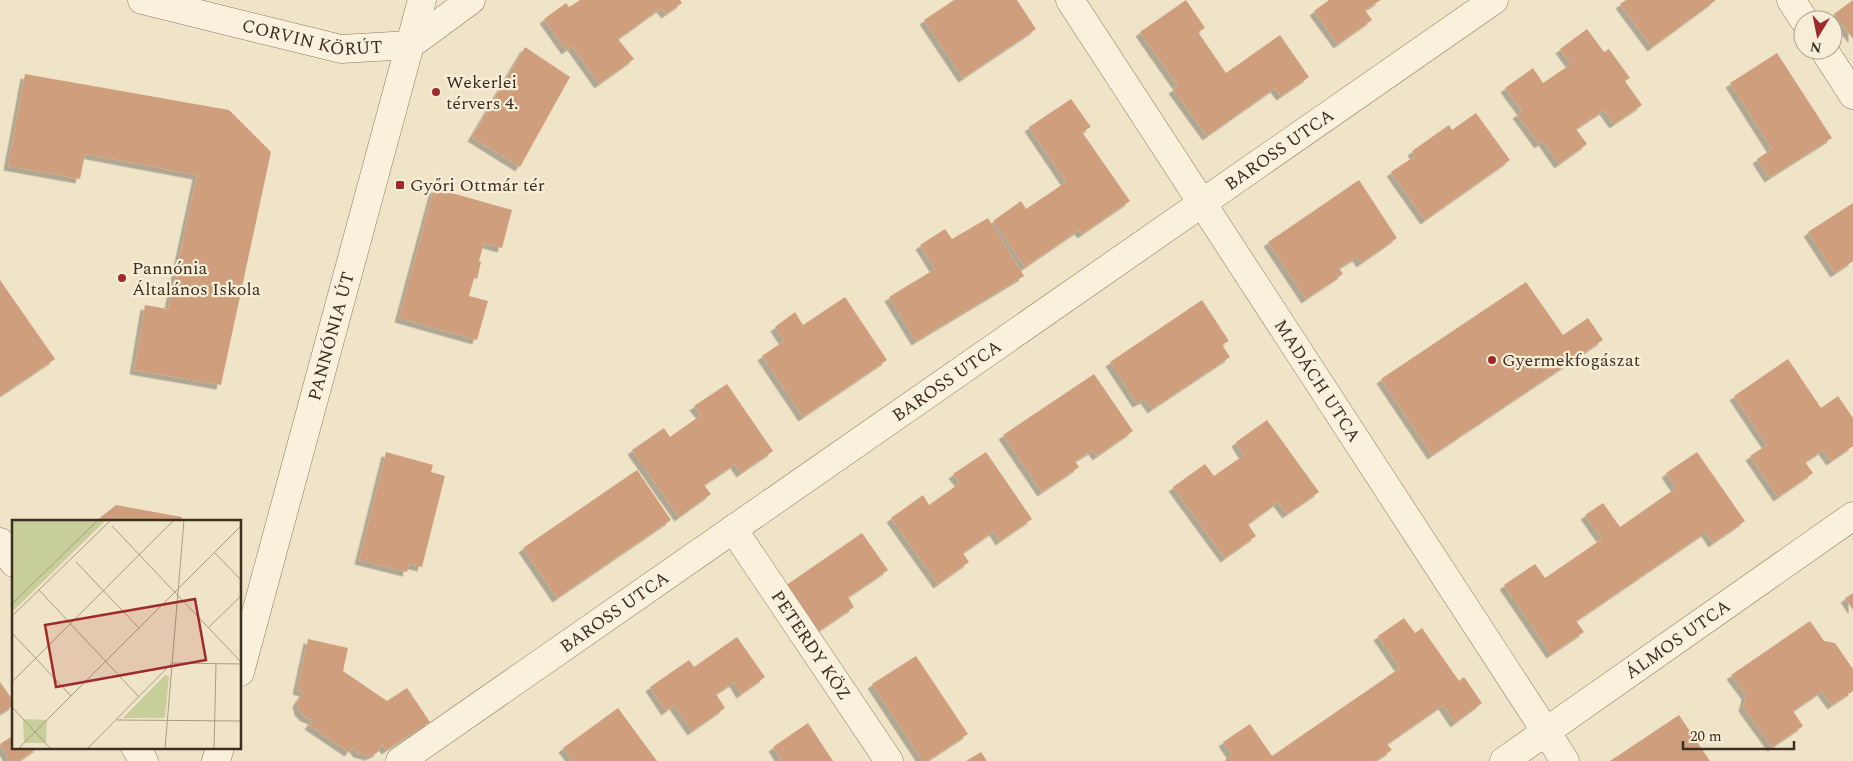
<svg xmlns="http://www.w3.org/2000/svg" width="1853" height="761" viewBox="0 0 1853 761" font-family="Spectral,serif">
<defs>
<filter id="shadow"><feDropShadow dx="-4.5" dy="4.5" stdDeviation="0" flood-color="#0004"/></filter>
</defs>
<rect width="100%" height="100%" fill="#f0e4c8"/>
<!-- building -->
<g fill="#cf9f7d" filter="url(#shadow)">
<path d="M 580,0 L 680,0 L 682,3 L 666,14 L 661,8 L 618,39 L 634,59 L 599,84 L 572,46 L 566,50 L 544,19 L 566,3 L 569,7 Z"/>
<path d="M 954,0 L 1017,0 L 1036,29 L 963,78 L 924,20 Z"/>
<path d="M 1186,0 L 1205,28 L 1198,32 L 1226,73 L 1280,35 L 1309,77 L 1281,96 L 1275,88 L 1207,136 L 1173,89 L 1178,86 L 1140,32 Z"/>
<path d="M 1329,0 L 1381,0 L 1365,10 L 1372,20 L 1338,44 L 1314,11 Z"/>
<path d="M 1626,0 L 1716,0 L 1652,47 L 1620,4 Z"/>
<path d="M 1853,0 L 1853,39 L 1834,14 Z"/>
<path d="M 1587,29 L 1604,52 L 1609,49 L 1630,78 L 1625,81 L 1642,105 L 1614,124 L 1604,110 L 1576,129 L 1587,144 L 1559,164 L 1543,141 L 1539,144 L 1517,114 L 1522,111 L 1505,88 L 1533,68 L 1543,83 L 1571,64 L 1560,49 Z"/>
<path d="M 525,47 L 570,77 L 520,167 L 472,137 Z"/>
<path d="M 1777,53 L 1832,138 L 1769,178 L 1757,159 L 1772,149 L 1730,83 Z"/>
<path d="M 25,74 L 229,110 L 271,152 L 221,385 L 134,370 L 145,305 L 168,309 L 197,175 L 85,154 L 80,179 L 8,166 Z"/>
<path d="M 1071,99 L 1091,127 L 1082,132 L 1130,201 L 1082,234 L 1079,230 L 1025,267 L 993,221 L 1021,201 L 1026,209 L 1066,182 L 1029,127 Z"/>
<path d="M 1476,113 L 1510,160 L 1425,220 L 1391,172 L 1415,156 L 1412,151 L 1449,125 L 1452,130 Z"/>
<path d="M 1359,180 L 1397,238 L 1361,263 L 1357,257 L 1339,268 L 1343,274 L 1306,299 L 1268,242 Z"/>
<path d="M 434,188 L 512,210 L 502,248 L 484,243 L 479,261 L 481,262 L 477,279 L 474,278 L 469,296 L 488,301 L 477,340 L 399,318 Z"/>
<path d="M 1853,203 L 1853,261 L 1835,273 L 1808,232 Z"/>
<path d="M 988,218 L 1024,276 L 916,341 L 889,297 L 935,269 L 920,245 L 945,229 L 952,239 Z"/>
<path d="M 0,280 L 55,359 L 0,396 Z"/>
<path d="M 1526,282 L 1563,335 L 1588,318 L 1603,340 L 1432,455 L 1381,379 Z"/>
<path d="M 845,297 L 887,360 L 803,417 L 762,356 L 784,341 L 775,327 L 795,312 L 803,325 Z"/>
<path d="M 1202,300 L 1229,341 L 1222,345 L 1230,357 L 1152,409 L 1145,399 L 1137,403 L 1110,362 Z"/>
<path d="M 1788,359 L 1821,408 L 1838,396 L 1853,418 L 1853,446 L 1831,461 L 1823,450 L 1805,462 L 1813,473 L 1778,497 L 1750,456 L 1767,445 L 1734,396 Z"/>
<path d="M 1094,374 L 1133,431 L 1097,456 L 1093,450 L 1075,461 L 1079,467 L 1042,492 L 1003,435 Z"/>
<path d="M 727,384 L 773,451 L 741,473 L 735,464 L 704,485 L 711,494 L 679,517 L 632,450 L 664,428 L 670,437 L 701,415 L 694,406 Z"/>
<path d="M 1267,420 L 1319,492 L 1287,514 L 1278,502 L 1248,524 L 1256,536 L 1225,558 L 1173,487 L 1205,464 L 1214,476 L 1244,455 L 1236,442 Z"/>
<path d="M 386,452 L 433,465 L 431,472 L 445,476 L 422,567 L 409,564 L 407,572 L 359,560 Z"/>
<path d="M 986,452 L 1032,519 L 1000,541 L 994,531 L 963,553 L 969,562 L 938,584 L 891,518 L 923,495 L 929,505 L 960,483 L 953,474 Z"/>
<path d="M 1697,452 L 1745,521 L 1713,543 L 1706,532 L 1576,621 L 1584,632 L 1551,654 L 1504,585 L 1535,564 L 1545,578 L 1602,539 L 1585,515 L 1603,503 L 1620,527 L 1676,488 L 1666,473 Z"/>
<path d="M 637,470 L 671,520 L 557,598 L 523,548 Z"/>
<path d="M 116,505 L 182,517 L 181,521 L 96,521 Z"/>
<path d="M 862,533 L 888,570 L 848,597 L 854,607 L 814,634 L 782,588 Z"/>
<path d="M 1853,593 L 1853,610 L 1845,598 Z"/>
<path d="M 1404,618 L 1415,633 L 1422,628 L 1459,681 L 1464,677 L 1482,703 L 1455,723 L 1443,705 L 1387,744 L 1392,750 L 1375,761 L 1226,761 L 1225,760 L 1232,755 L 1223,742 L 1250,724 L 1272,756 L 1400,668 L 1378,636 Z"/>
<path d="M 1810,621 L 1824,641 L 1835,643 L 1853,669 L 1853,691 L 1832,705 L 1822,691 L 1793,711 L 1803,726 L 1772,747 L 1743,707 L 1746,695 L 1731,675 Z"/>
<path d="M 737,637 L 765,677 L 741,694 L 734,682 L 716,694 L 725,708 L 692,731 L 674,705 L 666,711 L 650,687 L 689,660 L 694,667 Z"/>
<path d="M 308,639 L 348,648 L 343,671 L 387,701 L 407,688 L 430,722 L 386,750 L 382,744 L 378,752 L 370,756 L 358,753 L 353,747 L 349,752 L 309,725 L 313,720 L 305,717 L 299,711 L 297,702 L 304,692 L 297,690 Z"/>
<path d="M 916,656 L 968,734 L 927,761 L 923,761 L 872,684 Z"/>
<path d="M 0,682 L 14,702 L 14,705 L 0,714 Z"/>
<path d="M 618,708 L 657,761 L 573,761 L 563,748 Z"/>
<path d="M 1679,715 L 1710,761 L 1610,761 Z"/>
<path d="M 808,723 L 833,761 L 782,761 L 773,747 Z"/>
<path d="M 14,735 L 14,747 L 39,747 L 19,761 L 10,761 L 0,744 Z"/>
<path d="M 981,752 L 987,761 L 966,761 Z"/>
</g>
<g fill="none" stroke-linecap="round" stroke-linejoin="round">
<!-- minor casing -->
<g stroke="#8d765c" stroke-width="29">
<g id="minor">
<path id="s1" d="M 142,0 L 341,49 L 410,45 L 471,0"/>
<path id="s2" d="M 1070,0 L 1565,761"/>
<path d="M 1791,0 L 1804,20"/>
<path d="M 1824,50 L 1853,95"/>
<path id="s3" d="M 733,529 L 889,761"/>
<path d="M 0,542 L 14,563"/>
<path id="s4" d="M 240,672 L 422,0"/>
<path d="M 135,747 L 144,761"/>
<path d="M 216,761 L 220,747"/>
<path id="s5" d="M 400,761 L 1494,0"/>
<path id="s6" d="M 1504,761 L 1853,516"/>
</g>
</g>
<!-- minor -->
<use href="#minor" stroke="#faf1dc" stroke-width="28"/>
</g>
<!-- markers -->
<g fill="#9e2a2b" stroke="#f7eed8" stroke-width="2">
<circle cx="436" cy="92" r="5"/>
<rect x="395" y="180" width="10" height="10" rx="2.5"/>
<circle cx="122" cy="278" r="5"/>
<circle cx="1492" cy="360" r="5"/>
</g>
<g text-anchor="middle" stroke-width="4.5" stroke-linejoin="round" paint-order="stroke">
<!-- street labels -->
<g font-size="18" fill="#3d2e20" stroke="#f7eed8">
<text dy="6" stroke="none"><textPath href="#s1" startOffset="175">CORVIN KÖRÚT</textPath></text>
<text dy="6" stroke="none"><textPath href="#s5" startOffset="1071">BAROSS UTCA</textPath></text>
<text dy="6" stroke="none"><textPath href="#s4" startOffset="348">PANNÓNIA ÚT</textPath></text>
<text dy="6" stroke="none"><textPath href="#s5" startOffset="666">BAROSS UTCA</textPath></text>
<text dy="6" stroke="none"><textPath href="#s2" startOffset="454">MADÁCH UTCA</textPath></text>
<text dy="6" stroke="none"><textPath href="#s5" startOffset="261">BAROSS UTCA</textPath></text>
<text dy="6" stroke="none"><textPath href="#s6" startOffset="212">ÁLMOS UTCA</textPath></text>
<text dy="6" stroke="none"><textPath href="#s3" startOffset="140">PETERDY KÖZ</textPath></text>
</g>
<!-- poi labels -->
<g font-size="18" fill="#3d2e20" stroke="#f7eed8" text-anchor="start">
<text x="446" y="88">Wekerlei<tspan x="446" dy="21">térvers 4.</tspan></text>
<text x="410" y="191">Győri Ottmár tér</text>
<text x="132" y="274">Pannónia<tspan x="132" dy="21">Általános Iskola</tspan></text>
<text x="1502" y="366">Gyermekfogászat</text>
</g>
</g>
<!-- overview -->
<g transform="translate(12 520)">
<rect width="229" height="229" fill="#f0e4c8"/>
<path d="M 0,0 L 94,0 L 0,92 ZM 153,155 L 157,156 L 153,198 L 111,198 ZM 11,199 L 35,200 L 34,223 L 12,223 Z" fill="#c9cf9b"/>
<path fill="none" stroke="#a89b85" stroke-width="1" d="M 100,6 L 229,142M 203,33 L 229,60M 64,42 L 127,108M 27,70 L 127,177M 0,84 L 86,0M 0,96 L 99,0M 197,107 L 229,76M 0,113 L 59,176M 0,162 L 162,0M 0,187 L 39,229M 105,200 L 229,201M 6,229 L 229,6M 75,229 L 160,143 L 229,144M 153,229 L 172,0M 202,229 L 204,144"/>
<path fill="#9e2a2b" fill-opacity="0.15" stroke="#9e2a2b" stroke-width="2.5" d="M 183,79 L 194,140 L 44,167 L 33,105 Z"/>
<rect width="229" height="229" fill="none" stroke="#3d2e20" stroke-width="2.5"/>
</g>
<!-- north arrow -->
<g transform="translate(1818 35) rotate(190)"><circle r="24" fill="#f7eed8" stroke="#ada18e"/>
<path d="M0-4L9 19L0 12L-9 19Z" fill="#9e2a2b"/>
<text y="-8" font-size="14" font-weight="bold" text-anchor="middle" fill="#3d2e20">N</text>
</g>
<!-- scale -->
<path d="M1683 741v8h111v-8" fill="none" stroke="#3d2e20" stroke-width="2.5"/>
<text x="1690" y="741" font-size="15" fill="#3d2e20" stroke="#f7eed8" stroke-width="4" paint-order="stroke">20 m</text>
</svg>
